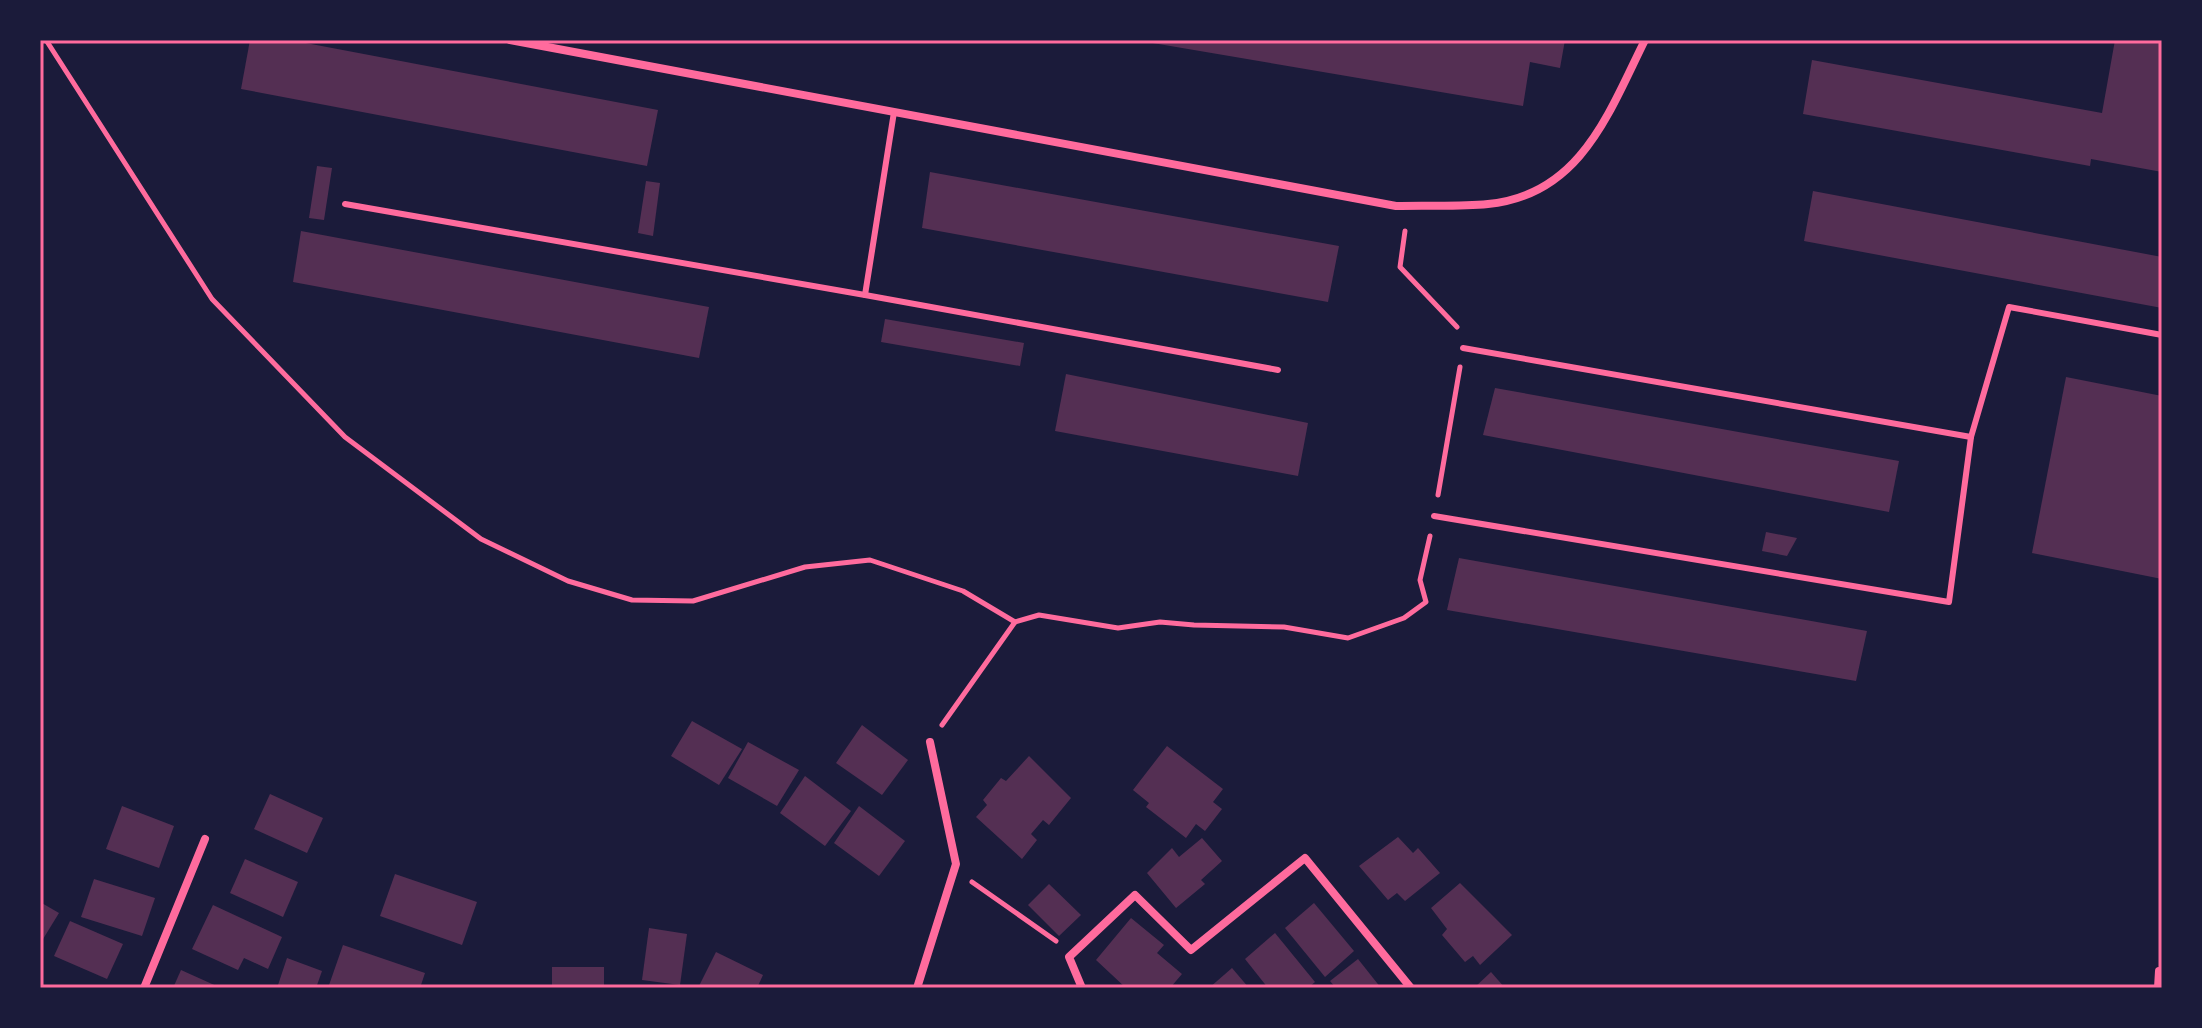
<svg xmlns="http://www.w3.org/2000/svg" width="2202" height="1028" viewBox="0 0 2202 1028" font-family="'Titillium Web',sans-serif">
<rect width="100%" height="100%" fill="#1b1b3a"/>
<!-- building -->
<g fill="#542f53">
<path d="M 250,40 L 290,40 L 658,110 L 647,166 L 241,89 Z"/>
<path d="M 1135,40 L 1565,40 L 1560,68 L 1530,62 L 1523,106 Z"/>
<path d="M 2115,40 L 2162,40 L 2162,172 L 2091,159 L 2090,166 L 1803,114 L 1812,60 L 2102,113 Z"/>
<path d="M 317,166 L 332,168 L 324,220 L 309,218 Z"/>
<path d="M 930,172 L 1339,246 L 1328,302 L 922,228 Z"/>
<path d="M 646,181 L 660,183 L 653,236 L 638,233 Z"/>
<path d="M 1813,191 L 2162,257 L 2162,308 L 1804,241 Z"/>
<path d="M 301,231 L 709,307 L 699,358 L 293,282 Z"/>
<path d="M 885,319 L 1024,343 L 1020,366 L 881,342 Z"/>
<path d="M 1066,374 L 1308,423 L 1298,476 L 1055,431 Z"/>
<path d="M 2066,377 L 2162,396 L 2162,579 L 2032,553 Z"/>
<path d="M 1495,388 L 1899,461 L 1889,512 L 1483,435 Z"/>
<path d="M 1766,532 L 1797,538 L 1787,556 L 1762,551 Z"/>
<path d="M 1459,558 L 1867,631 L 1856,681 L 1447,610 Z"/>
<path d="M 692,721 L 742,749 L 719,785 L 671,756 Z"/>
<path d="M 862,725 L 908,760 L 882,795 L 836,763 Z"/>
<path d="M 748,742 L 799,770 L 777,806 L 728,778 Z"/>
<path d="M 1167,746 L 1223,789 L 1213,802 L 1222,809 L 1205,831 L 1196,824 L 1186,838 L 1146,807 L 1149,803 L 1133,790 Z"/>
<path d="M 1029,756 L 1071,798 L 1049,825 L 1043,820 L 1031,834 L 1037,840 L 1022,859 L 976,817 L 987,805 L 983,800 L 1001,778 L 1006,781 Z"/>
<path d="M 805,776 L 851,811 L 825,846 L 780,813 Z"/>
<path d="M 270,794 L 323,818 L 307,853 L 254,829 Z"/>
<path d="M 122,806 L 174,826 L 159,868 L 106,849 Z"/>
<path d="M 859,806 L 905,841 L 879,876 L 834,843 Z"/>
<path d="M 1398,837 L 1413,853 L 1418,848 L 1440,873 L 1405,901 L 1397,893 L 1388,900 L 1359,866 Z"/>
<path d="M 1202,838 L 1222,861 L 1201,880 L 1205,884 L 1176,908 L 1147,873 L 1172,848 L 1179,857 Z"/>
<path d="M 245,859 L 298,882 L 283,917 L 230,893 Z"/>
<path d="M 395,874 L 477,902 L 462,945 L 380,916 Z"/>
<path d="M 94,879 L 155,898 L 142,936 L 81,917 Z"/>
<path d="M 1460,883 L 1512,935 L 1480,965 L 1473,956 L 1465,962 L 1442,935 L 1447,929 L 1431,908 Z"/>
<path d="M 1049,884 L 1081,915 L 1059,936 L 1028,905 Z"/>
<path d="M 40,902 L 59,913 L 40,944 Z"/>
<path d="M 1314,903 L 1354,951 L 1325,977 L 1285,928 Z"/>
<path d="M 213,905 L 282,937 L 268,969 L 244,958 L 238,970 L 192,949 Z"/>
<path d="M 1131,918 L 1164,945 L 1157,953 L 1182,974 L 1170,988 L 1126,988 L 1096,960 Z"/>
<path d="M 70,921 L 123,944 L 107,979 L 54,956 Z"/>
<path d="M 649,928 L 687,934 L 680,985 L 642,980 Z"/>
<path d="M 1275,933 L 1315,982 L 1308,988 L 1268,988 L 1245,959 Z"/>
<path d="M 343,945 L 425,973 L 420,988 L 328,988 Z"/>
<path d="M 716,952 L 763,975 L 757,988 L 699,986 Z"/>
<path d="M 287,958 L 322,971 L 316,988 L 277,988 Z"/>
<path d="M 1358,959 L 1381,988 L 1336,988 L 1330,981 Z"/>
<rect x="552" y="967" width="52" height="21"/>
<path d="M 1232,968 L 1249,988 L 1209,988 Z"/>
<path d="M 181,970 L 221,988 L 173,988 Z"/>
<path d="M 1491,972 L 1505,988 L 1474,988 Z"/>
</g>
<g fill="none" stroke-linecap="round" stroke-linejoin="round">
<!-- path -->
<g stroke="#ff6b9d" stroke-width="5">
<path d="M 46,40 L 212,299 L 345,437 L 481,539 L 568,581 L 632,600 L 693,601 L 805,567 L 870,560 L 963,591 L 1015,622"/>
<path d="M 1405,231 L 1400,267 L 1457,327"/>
<path d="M 1438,495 L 1460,367"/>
<path d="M 942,725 L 1015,622 L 1039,615 L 1118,628 L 1160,622 L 1194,625 L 1284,627 L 1348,638 L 1404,618 L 1426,602 L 1420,580 L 1430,536"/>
<path d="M 972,882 L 1056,941"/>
</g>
<!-- service -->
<g stroke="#ff6b9d" stroke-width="6">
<path d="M 345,204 L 865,295 L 894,112"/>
<path d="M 865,295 L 1278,370"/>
<path d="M 1463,348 L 1971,437"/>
<path d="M 1434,516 L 1949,602 L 1971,437 L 2009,307 L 2162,335"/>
</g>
<!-- minor -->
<g stroke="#ff6b9d" stroke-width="8">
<path d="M 510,40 L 1396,206 C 1426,205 1458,207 1488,204 C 1581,195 1609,112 1645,40"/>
<path d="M 144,988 L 205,839"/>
<path d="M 917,988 L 956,864 L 930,742"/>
<path d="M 1082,988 L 1069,957 L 1135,895 L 1191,950 L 1305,858 L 1411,988"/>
<path d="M 2158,988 L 2159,971"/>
</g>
</g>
<!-- border -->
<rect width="2202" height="1028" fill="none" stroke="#1b1b3a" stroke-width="84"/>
<rect x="42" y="42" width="2118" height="944" fill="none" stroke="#ff6b9d" stroke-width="3"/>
</svg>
